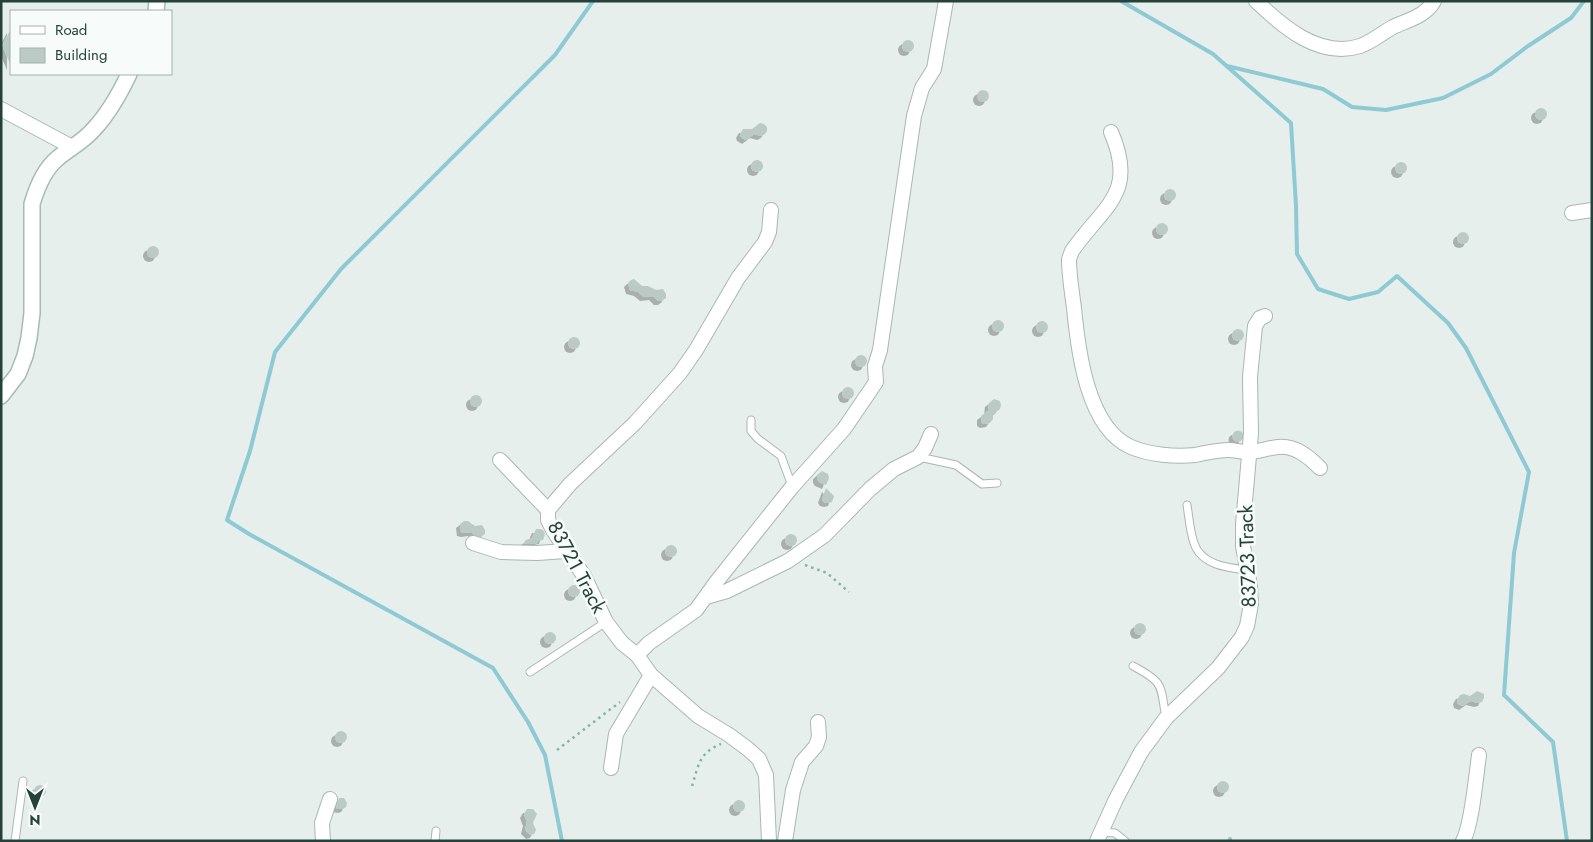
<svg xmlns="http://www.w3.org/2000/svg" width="1593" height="842" viewBox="0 0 1593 842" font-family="Jost,sans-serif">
<defs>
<filter id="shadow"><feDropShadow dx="-4" dy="4" stdDeviation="0" flood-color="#0004"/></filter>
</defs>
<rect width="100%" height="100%" fill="#e6efeb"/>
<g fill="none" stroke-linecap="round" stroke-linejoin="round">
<!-- stream -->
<g stroke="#8ec9d4" stroke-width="4">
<path d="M 1121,1 L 1213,54 L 1291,123 L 1296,206 L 1297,254 L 1318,289 L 1349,299 L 1378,292 L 1397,276 L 1448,323 L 1466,348 L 1529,472 L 1514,553 L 1504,695 L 1553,742 L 1567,841"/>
<path d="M 1227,66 L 1323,89 L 1352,107 L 1386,110 L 1443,98 L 1491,74 L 1528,46 L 1571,18 L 1584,1"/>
<path d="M 1230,839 L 1230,841"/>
<path d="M 562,841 L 545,755 L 528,722 L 493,668 L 249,534 L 227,520 L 250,451 L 275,352 L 341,269 L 555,55 L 593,1"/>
</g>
</g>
<!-- building -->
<g fill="#bbcac4" filter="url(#shadow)">
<path d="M 11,29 L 11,66 L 2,45 Z"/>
<circle cx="908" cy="46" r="6"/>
<circle cx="983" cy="96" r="6"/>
<circle cx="1541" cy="114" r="6"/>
<path d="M 760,123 L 764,124 L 767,127 L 767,131 L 765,134 L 761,136 L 754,134 L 746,140 L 741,137 L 740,134 L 743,129 L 752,129 Z"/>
<circle cx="757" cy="166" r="6"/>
<circle cx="1401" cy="168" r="6"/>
<circle cx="1170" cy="195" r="6"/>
<circle cx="1162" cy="229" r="6"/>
<circle cx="1463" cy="238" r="6"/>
<circle cx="153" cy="252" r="6"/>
<path d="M 634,279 L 642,286 L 648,286 L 656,290 L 663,289 L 666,294 L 666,298 L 662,301 L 658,301 L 653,296 L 644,297 L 638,292 L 630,290 L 628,283 L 631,280 Z"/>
<circle cx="998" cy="326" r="6"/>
<circle cx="1042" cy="327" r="6"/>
<circle cx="1238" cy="335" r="6"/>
<circle cx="574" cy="343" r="6"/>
<circle cx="861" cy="361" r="6"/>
<circle cx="848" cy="393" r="6"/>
<circle cx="476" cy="401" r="6"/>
<path d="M 994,399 L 1000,401 L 1001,405 L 1000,409 L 993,414 L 993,419 L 990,423 L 984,424 L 981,422 L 981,416 L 988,411 L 989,403 Z"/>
<circle cx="1238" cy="436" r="5.5"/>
<path d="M 822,471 L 828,474 L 829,478 L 826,485 L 819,482 L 817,479 L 817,475 Z"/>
<path d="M 826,488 L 834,496 L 832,502 L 828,503 L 824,502 L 822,499 Z"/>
<path d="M 464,521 L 468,521 L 475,526 L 482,525 L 485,530 L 485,534 L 481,537 L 474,535 L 472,532 L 465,533 L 461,532 L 460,524 Z"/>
<path d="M 536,529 L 540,529 L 543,530 L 545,534 L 543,540 L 538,541 L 536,544 L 523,544 L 526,540 L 532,538 Z"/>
<circle cx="791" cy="540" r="6"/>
<circle cx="671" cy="551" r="6"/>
<circle cx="574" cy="591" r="6"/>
<circle cx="1140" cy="629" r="6"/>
<circle cx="550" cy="638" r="6"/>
<path d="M 1477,691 L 1484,694 L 1484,698 L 1482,702 L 1478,703 L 1470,701 L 1463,706 L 1458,704 L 1457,700 L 1460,695 L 1464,694 L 1470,696 Z"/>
<circle cx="341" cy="737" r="6"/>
<circle cx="1223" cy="787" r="6"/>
<circle cx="40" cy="791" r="6"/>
<path d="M 339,798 L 344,798 L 347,803 L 346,807 L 343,809 L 336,808 Z"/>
<circle cx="739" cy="806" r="6"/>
<path d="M 527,809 L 533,809 L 537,814 L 533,823 L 536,830 L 534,834 L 530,835 L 525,830 L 527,822 L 524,814 Z"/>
</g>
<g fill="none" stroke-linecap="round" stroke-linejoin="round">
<!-- lane casing -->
<g stroke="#a8b8b2" stroke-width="9">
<g id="lane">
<path d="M 751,420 L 751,431 L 758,439 L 781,456 L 792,486"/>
<path d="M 919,457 L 956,465 L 982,484 L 997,483"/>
<path d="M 1187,505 C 1189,517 1190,532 1194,543 C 1201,565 1228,568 1247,570"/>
<path d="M 1133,666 C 1165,683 1160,685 1166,718"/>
<path d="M 530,672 L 606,622"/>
<path d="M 1101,832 L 1115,833 L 1125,841"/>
<path d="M 15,841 L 23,781"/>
<path d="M 435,841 L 436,831"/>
</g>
</g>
<!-- street casing -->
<g stroke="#a8b8b2" stroke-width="16">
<g id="street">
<path d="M 1256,1 C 1283,27 1320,59 1360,46 C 1372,42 1382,33 1393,27 C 1408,20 1426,16 1434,1"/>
<path d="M 1,109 L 72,147"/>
<path d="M 1111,132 C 1138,194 1103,206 1072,251 L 1069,259 C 1069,276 1072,292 1074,308 C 1078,350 1087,428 1131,447 C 1150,455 1175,457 1195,455 C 1206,453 1217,450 1229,450 C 1236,450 1244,453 1251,452 C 1260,451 1269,448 1278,447 C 1295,445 1309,457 1320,468"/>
<path d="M 1572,213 L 1592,210"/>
<path d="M 500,460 L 548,510"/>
<path d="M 473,543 L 501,552 L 537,553 L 566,551"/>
<path d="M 706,597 L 727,591 L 788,561 L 825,535 L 870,489 L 894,469 L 918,457 L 925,448 L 931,434"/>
<path d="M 637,655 L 649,643 L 696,610 L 717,581 L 792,487 L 844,429 L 876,382 L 875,366 L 880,350 L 914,116 L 922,88 L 934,69 L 946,1"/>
<path d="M 611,768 L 616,734 L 651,675"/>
<path d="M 323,841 L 322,823 L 330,799"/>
<path d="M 769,841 L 766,775 L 759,759 L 748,749 L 729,735 L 698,716 L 651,675 L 637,655 L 622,643 L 606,622 L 584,576 L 553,530 L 548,520 L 548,510 L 570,484 L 635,423 L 680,373 L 696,350 L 738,278 L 765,242 L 769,232 L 771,210"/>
<path d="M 785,841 L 793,790 L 802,762 L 816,746 L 819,737 L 818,722"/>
<path d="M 1097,841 L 1116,799 L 1141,752 L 1166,718 L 1218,668 L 1242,637 L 1247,626 L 1251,604 L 1250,586 L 1243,546 L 1243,524 L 1251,433 L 1250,377 L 1255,326 L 1260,318 L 1265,316"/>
<path d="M 1463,841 C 1472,825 1476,776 1479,755"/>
</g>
</g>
<!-- secondary casing -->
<g stroke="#a4bbb3" stroke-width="18">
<g id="secondary">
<path d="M 156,11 L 157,1"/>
<path d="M 1,396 L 18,374 L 25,356 L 29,338 L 32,313 L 32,204 C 37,187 44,169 58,158 C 70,148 84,141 94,129 C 108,114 120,93 129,74"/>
</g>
</g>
<!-- path -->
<g stroke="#86b3a5" stroke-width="2.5" stroke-dasharray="2.5 4" stroke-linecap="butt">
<path d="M 805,565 L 827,573 L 849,592"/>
<path d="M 557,750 L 620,702"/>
<path d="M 692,786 C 699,764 699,753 721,744"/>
</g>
<!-- lane -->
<use href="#lane" stroke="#fff" stroke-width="7"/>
<!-- street -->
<use href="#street" stroke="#fff" stroke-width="14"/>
<!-- secondary -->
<use href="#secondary" stroke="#fff" stroke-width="15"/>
</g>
<g text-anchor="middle" stroke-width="5" stroke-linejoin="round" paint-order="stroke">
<!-- street labels -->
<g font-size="20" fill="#24423a" stroke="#f7fbf9">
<text transform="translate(1247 556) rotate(-92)" y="7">83723 Track</text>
<text transform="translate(577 567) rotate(62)" y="7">83721 Track</text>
</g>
</g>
<!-- border -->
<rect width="1593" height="842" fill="none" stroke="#24423a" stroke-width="5"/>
<!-- legend -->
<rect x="10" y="10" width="162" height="65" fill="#f7fbf9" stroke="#a3b1ad"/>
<rect x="20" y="26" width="25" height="8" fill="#ffffff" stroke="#a3b1ad"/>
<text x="55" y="35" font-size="15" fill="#24423a">Road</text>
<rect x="20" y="48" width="25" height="15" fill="#bbcac4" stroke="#a3b1ad"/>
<text x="55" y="60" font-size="15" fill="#24423a">Building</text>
<!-- north arrow -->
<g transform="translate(35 807) rotate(180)" stroke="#f7fbf9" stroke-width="4" paint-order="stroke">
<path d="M0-4L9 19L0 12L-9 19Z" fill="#24423a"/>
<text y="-8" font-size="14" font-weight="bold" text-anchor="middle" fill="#24423a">N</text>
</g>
</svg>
